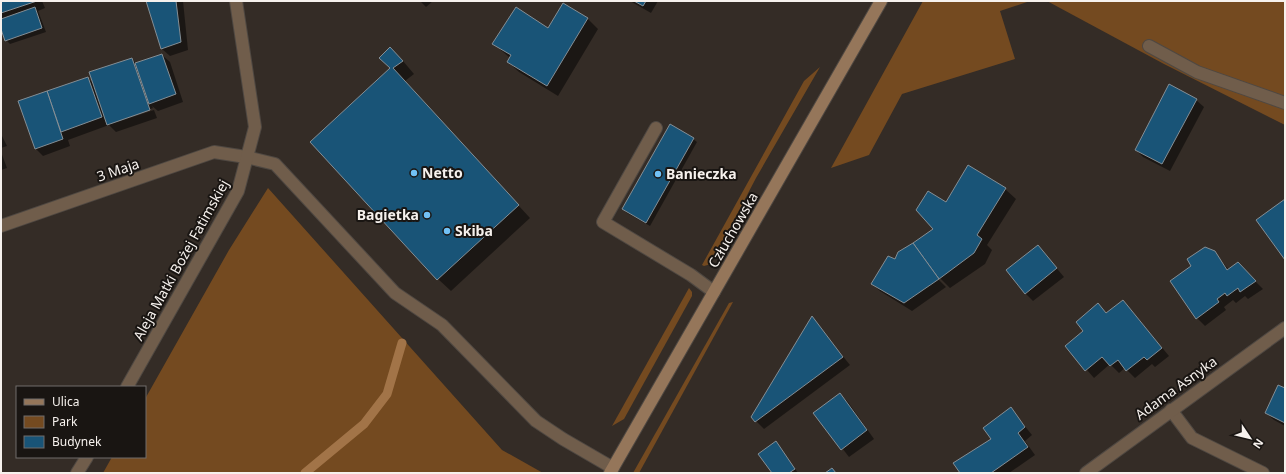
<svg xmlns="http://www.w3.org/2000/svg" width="1286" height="474" viewBox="0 0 1286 474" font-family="'Noto Sans',sans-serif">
<rect width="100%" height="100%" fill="#342c26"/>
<!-- green -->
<g fill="#744a20">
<path d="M 923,1 L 1030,1 L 1000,11 L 1015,59 L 902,94 L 869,155 L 831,168 Z"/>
<path d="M 1047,1 L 1285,1 L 1285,125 L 1164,64 Z"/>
<path d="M 820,67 L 756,178 L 711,264 L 704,266 L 702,265 L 804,81 Z"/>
<path d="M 268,188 L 502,450 L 543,473 L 103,473 L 112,457 L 145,457 L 145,399 L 229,250 Z"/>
<path d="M 689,288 L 692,292 L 692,296 L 624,419 L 612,426 Z"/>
<path d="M 733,302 L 639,473 L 633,473 L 729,303 Z"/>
</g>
<!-- shadow -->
<g fill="#0007">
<path d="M 1,1 L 42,1 L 45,8 L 38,11 L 46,32 L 10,44 L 6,40 L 1,26 Z"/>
<path d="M 147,1 L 183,1 L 188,50 L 170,56 L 162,49 Z"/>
<path d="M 420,1 L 433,1 L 426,7 Z"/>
<path d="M 630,1 L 658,1 L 651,13 Z"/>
<path d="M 588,19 L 598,29 L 558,96 L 519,72 L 508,62 L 510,58 L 494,44 Z"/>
<path d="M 162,55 L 170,62 L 183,102 L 158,111 L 152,106 L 153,108 L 111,122 L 111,124 L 154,110 L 157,118 L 116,132 L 109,125 L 68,140 L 70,146 L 43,156 L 35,148 L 20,102 L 88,78 L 94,84 L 132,59 L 136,63 Z"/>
<path d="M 403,61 L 414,74 L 405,81 L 530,218 L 451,291 L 438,279 L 391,68 Z"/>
<path d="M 1196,100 L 1204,107 L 1170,171 L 1143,157 L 1136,150 Z"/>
<path d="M 1,134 L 7,146 L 1,148 Z"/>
<path d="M 693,139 L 697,142 L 650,226 L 627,213 L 623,209 Z"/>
<path d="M 1,152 L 7,168 L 1,170 Z"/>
<path d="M 1005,189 L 1016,199 L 987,245 L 992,250 L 985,264 L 950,288 L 936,274 L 935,276 L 946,287 L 912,311 L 880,291 L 872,284 L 895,260 L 934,229 L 947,203 Z"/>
<path d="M 1038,246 L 1064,277 L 1033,301 L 1025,293 Z"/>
<path d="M 1214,252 L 1229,270 L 1238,264 L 1263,289 L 1248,299 L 1245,296 L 1236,303 L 1233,300 L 1224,307 L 1226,310 L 1205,326 L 1197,318 Z"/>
<path d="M 1098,305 L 1107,314 L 1130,309 L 1169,356 L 1155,367 L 1152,364 L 1135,378 L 1125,368 L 1119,373 L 1110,364 L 1094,378 L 1066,346 L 1084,331 Z"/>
<path d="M 812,318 L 850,365 L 764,429 L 756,421 Z"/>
<path d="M 1285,389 L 1285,426 L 1274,420 L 1266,413 Z"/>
<path d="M 840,394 L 848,402 L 874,439 L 849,457 L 815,413 Z"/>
<path d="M 1011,409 L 1032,435 L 1025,441 L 1035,455 L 1009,473 L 961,473 L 992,439 Z"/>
<path d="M 779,447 L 798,473 L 773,473 Z"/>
</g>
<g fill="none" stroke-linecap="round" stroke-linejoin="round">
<!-- stream -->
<path stroke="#a27448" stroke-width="9" d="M 305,473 L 364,424 L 387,394 L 402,343"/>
</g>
<!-- building -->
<g fill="#195477" stroke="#848e95">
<path d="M 1,1 L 37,1 L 1,13 Z"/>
<path d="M 146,1 L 176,1 L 181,42 L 161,49 Z"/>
<path d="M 634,1 L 646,1 L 643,6 Z"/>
<path d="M 563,3 L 588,18 L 547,86 L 507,62 L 511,55 L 492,44 L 516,7 L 548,28 Z"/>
<path d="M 35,7 L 42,28 L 5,41 L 1,29 L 1,19 Z"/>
<path d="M 390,47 L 403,61 L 393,68 L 519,205 L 437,280 L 310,142 L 390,68 L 379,58 Z"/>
<path d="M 162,54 L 176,94 L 149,104 L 135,63 Z"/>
<path d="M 132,58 L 150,110 L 107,125 L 89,72 Z"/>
<path d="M 88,77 L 102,117 L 61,132 L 47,91 Z"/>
<path d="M 1169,84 L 1197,99 L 1162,164 L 1135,150 Z"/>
<path d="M 47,91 L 63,139 L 35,149 L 18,101 Z"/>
<path d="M 670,124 L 694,138 L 646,223 L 622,209 Z"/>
<path d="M 968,165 L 1006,188 L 977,235 L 982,239 L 974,253 L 939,279 L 913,243 L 933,229 L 916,210 L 928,191 L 946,202 Z"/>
<path d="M 1285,199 L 1285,260 L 1256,220 Z"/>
<path d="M 913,243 L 939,279 L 904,303 L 871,284 L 888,256 L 895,259 L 898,252 Z"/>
<path d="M 1038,245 L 1057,268 L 1025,294 L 1006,270 Z"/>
<path d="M 1205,247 L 1215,251 L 1227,270 L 1238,262 L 1256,281 L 1240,292 L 1238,288 L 1227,296 L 1225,293 L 1217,299 L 1219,302 L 1196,319 L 1170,281 L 1191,266 L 1187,259 Z"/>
<path d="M 1123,300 L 1162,348 L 1147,360 L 1144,357 L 1126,371 L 1118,360 L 1110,366 L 1102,357 L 1085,371 L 1065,346 L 1083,331 L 1076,322 L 1098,303 L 1106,313 Z"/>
<path d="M 812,316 L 843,357 L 755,422 L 751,417 Z"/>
<path d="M 1278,385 L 1285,388 L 1285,423 L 1265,413 Z"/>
<path d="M 840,393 L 867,430 L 841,450 L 813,413 Z"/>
<path d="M 1011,407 L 1025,427 L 1018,433 L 1028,447 L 991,473 L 960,473 L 953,463 L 991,439 L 983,428 Z"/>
<path d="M 776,441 L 795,469 L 789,473 L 772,473 L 758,454 Z"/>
<path d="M 832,468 L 836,473 L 825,473 Z"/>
</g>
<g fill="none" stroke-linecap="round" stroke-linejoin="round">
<!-- lane casing -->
<g stroke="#4f4842" stroke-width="14">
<g id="lane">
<path d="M 1149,46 L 1197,72 L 1285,103"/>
<path d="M 656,128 L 603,222 L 691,275 L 714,292"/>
<path d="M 246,157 L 275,164 L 395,293 L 442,325 L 536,421 L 563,439 L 613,468"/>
</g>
</g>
<!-- street casing -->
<g stroke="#4f4842" stroke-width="14">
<g id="street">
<path d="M 1,226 L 214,152 L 246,157"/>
<path d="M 127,387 L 238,191 L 255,127 L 236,1"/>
<path d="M 1171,410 L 1192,438 L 1263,473"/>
<path d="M 77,473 L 87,457"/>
<path d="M 1086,473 L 1285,328"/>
</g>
</g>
<!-- secondary casing -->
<g stroke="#4f4842" stroke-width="14">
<path id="secondary" d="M 610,473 L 881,1"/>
</g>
<!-- lane -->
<use href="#lane" stroke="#705d4b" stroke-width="12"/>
<!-- street -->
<use href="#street" stroke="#705d4b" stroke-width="12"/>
<!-- secondary -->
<use href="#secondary" stroke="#95765a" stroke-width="12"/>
</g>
<!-- markers -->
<g fill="#72c1f5" stroke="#191512" stroke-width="1.5">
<circle cx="414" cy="173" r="4"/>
<circle cx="658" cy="174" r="4"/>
<circle cx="427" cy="215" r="4"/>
<circle cx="447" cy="231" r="4"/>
</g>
<g text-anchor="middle" stroke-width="4" stroke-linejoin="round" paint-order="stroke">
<!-- street labels -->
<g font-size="14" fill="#f6f1ed" stroke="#191512">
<text transform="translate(118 170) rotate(-19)" y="5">3 Maja</text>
<text transform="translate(733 230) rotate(-60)" y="5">Człuchowska</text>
<text transform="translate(181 260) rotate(-61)" y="5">Aleja Matki Bożej Fatimskiej</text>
<text transform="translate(1176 388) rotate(-36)" y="5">Adama Asnyka</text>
</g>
<!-- poi labels -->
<g font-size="14" font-weight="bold" fill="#f6f1ed" stroke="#191512" text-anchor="start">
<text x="422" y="178">Netto</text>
<text x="666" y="179">Banieczka</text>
<text x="419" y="220" text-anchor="end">Bagietka</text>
<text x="455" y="236">Skiba</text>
</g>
</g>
<!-- border -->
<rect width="1286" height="474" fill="none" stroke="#f6f1ed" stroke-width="4"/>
<!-- legend -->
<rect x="16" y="386" width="130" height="72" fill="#191512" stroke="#716d6a"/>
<rect x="24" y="399" width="20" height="6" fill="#95765a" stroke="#716d6a"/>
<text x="52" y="406" font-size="12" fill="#f6f1ed">Ulica</text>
<rect x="24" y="416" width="20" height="12" fill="#744a20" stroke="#716d6a"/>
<text x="52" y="426" font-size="12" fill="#f6f1ed">Park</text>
<rect x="24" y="436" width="20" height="12" fill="#195477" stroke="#716d6a"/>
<text x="52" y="446" font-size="12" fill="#f6f1ed">Budynek</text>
<!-- north arrow -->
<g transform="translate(1250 438) rotate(125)" stroke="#191512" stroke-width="3" paint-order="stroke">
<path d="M0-3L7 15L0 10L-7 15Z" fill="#f6f1ed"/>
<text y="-6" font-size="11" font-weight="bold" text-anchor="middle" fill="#f6f1ed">N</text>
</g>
</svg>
